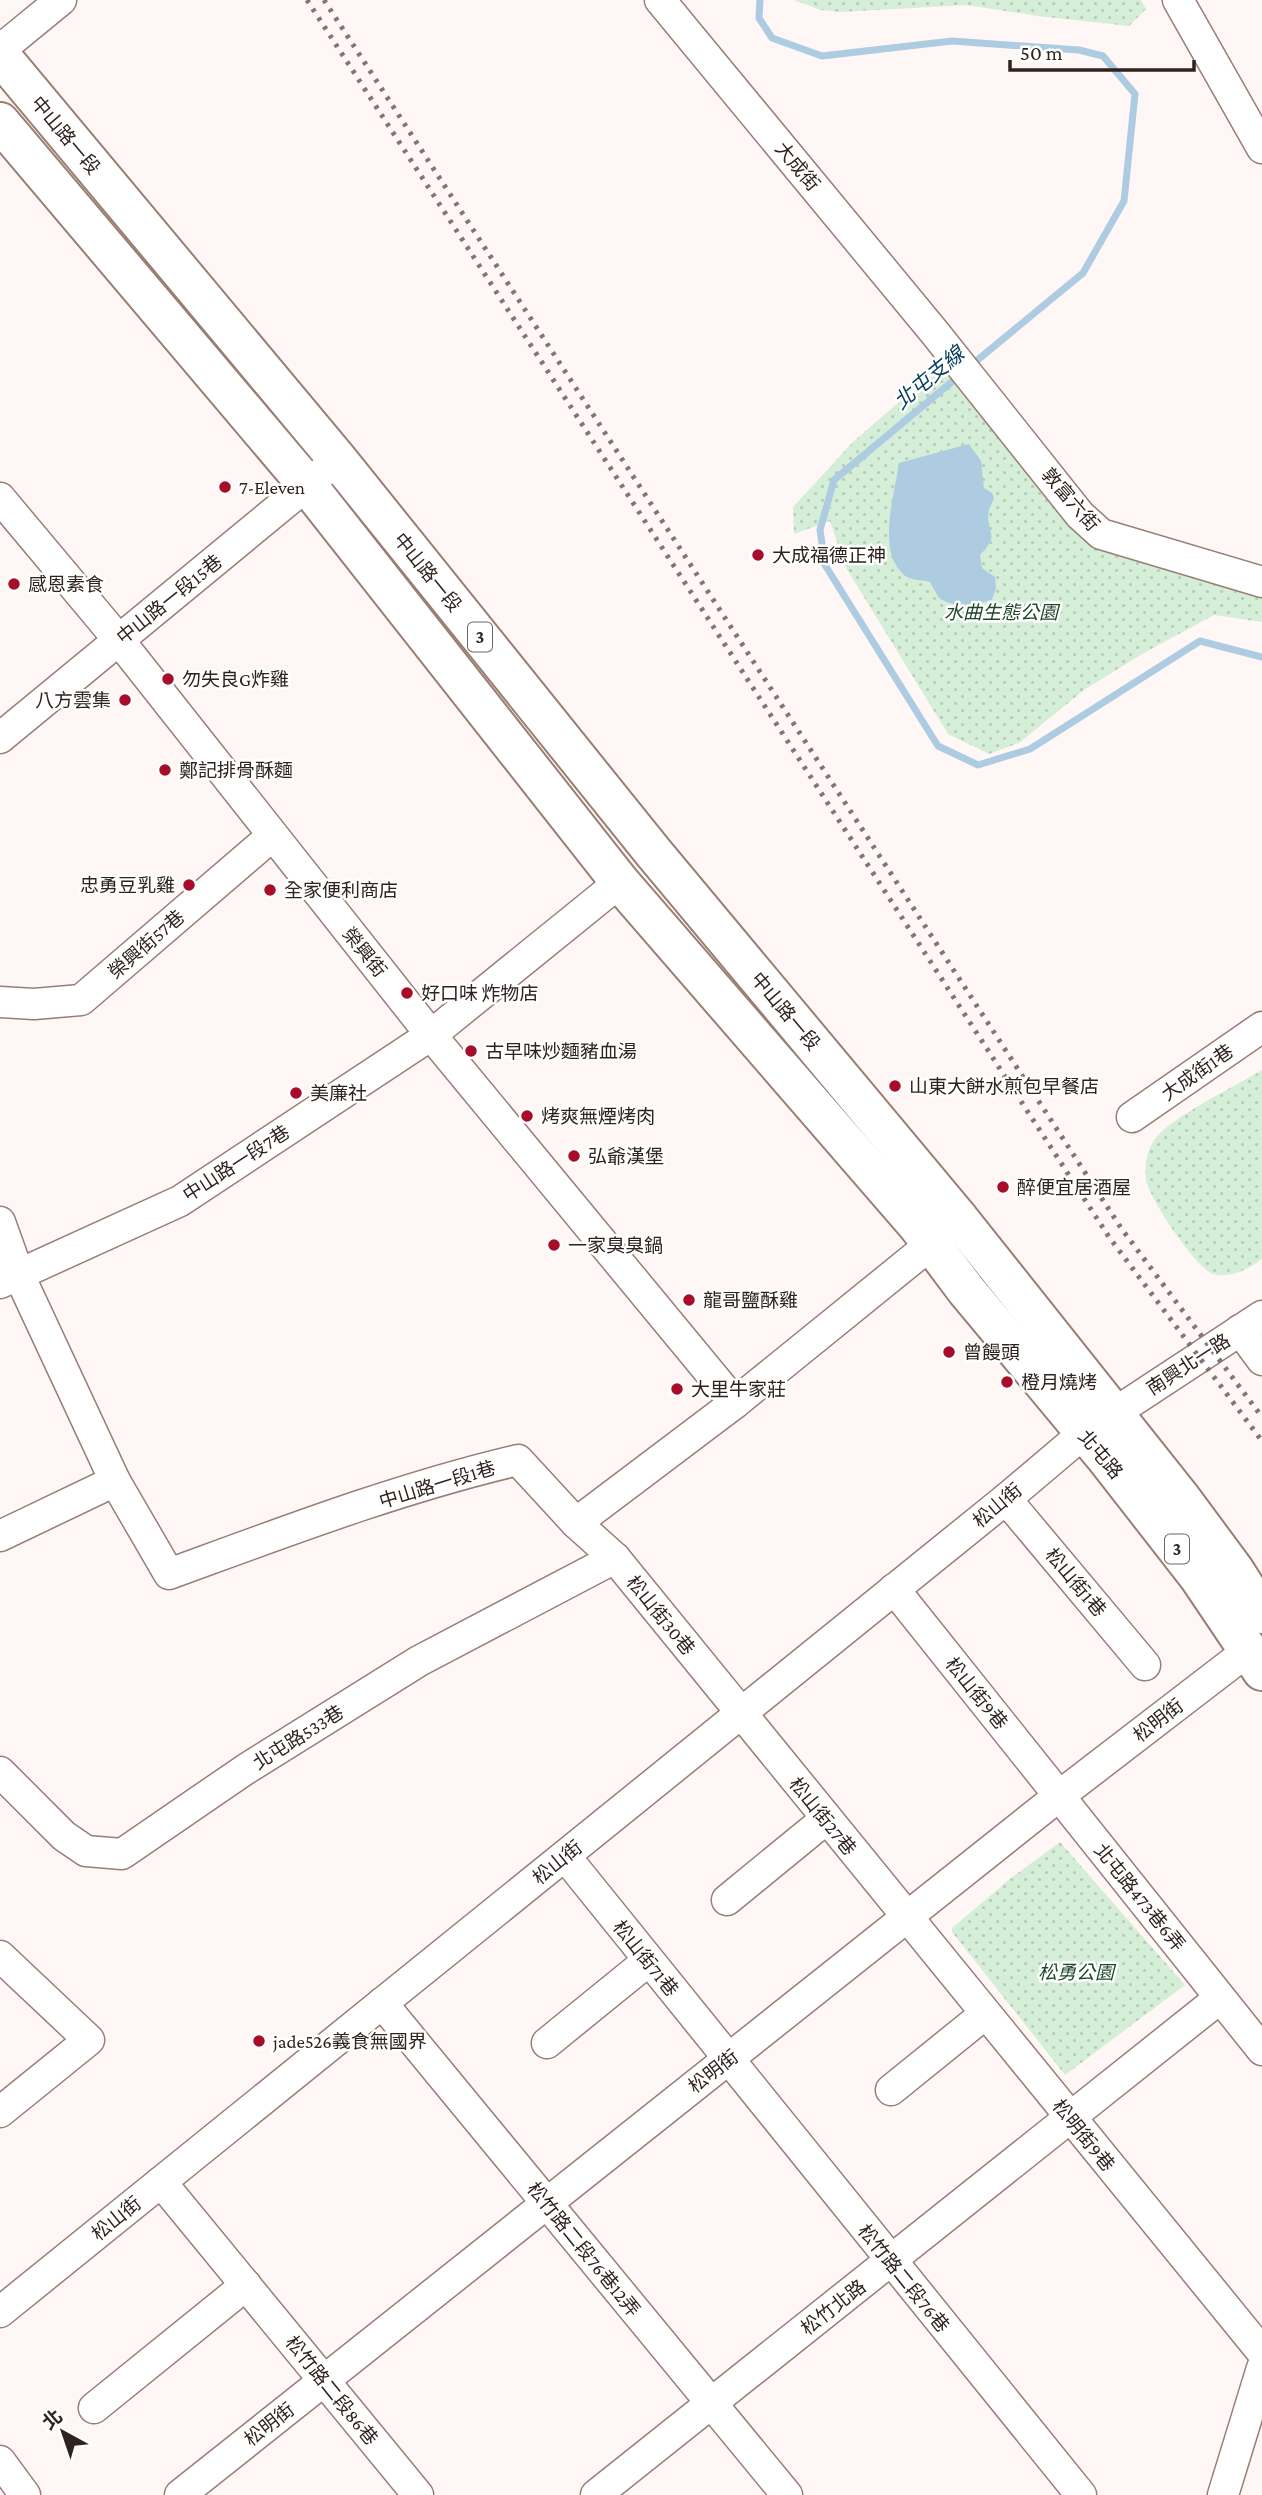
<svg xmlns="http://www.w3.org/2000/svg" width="1262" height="2495" viewBox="0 0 1262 2495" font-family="'Crimson Pro','Noto Sans TC',serif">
<defs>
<pattern id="green-dots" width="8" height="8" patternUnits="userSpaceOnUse" patternTransform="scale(1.75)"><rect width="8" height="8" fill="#d5eed7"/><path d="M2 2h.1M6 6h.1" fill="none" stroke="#b7ccb8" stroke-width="1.8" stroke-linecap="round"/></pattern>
</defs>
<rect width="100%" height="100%" fill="#fef7f5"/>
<!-- green -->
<g fill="url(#green-dots)">
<path d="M 794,0 L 1141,0 L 1146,9 L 1129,26 L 1038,16 L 967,5 L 840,12 L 821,10 Z"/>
<path d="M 945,362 L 1080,537 L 1262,596 L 1262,622 L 1214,615 L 1142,654 L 1084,690 L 1019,743 L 989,754 L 948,734 L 845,566 L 830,521 L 794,534 L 793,507 L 853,442 Z"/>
<path d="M 1262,1070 L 1262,1259 C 1248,1269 1231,1279 1213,1274 C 1196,1268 1149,1198 1146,1180 C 1144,1166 1147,1150 1155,1139 C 1170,1118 1237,1085 1262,1070 Z"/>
<path d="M 1060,1842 L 1185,1985 L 1065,2075 L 952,1932 L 952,1928 L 1010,1879 Z"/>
</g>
<!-- water -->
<path fill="#adcbe1" d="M 969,444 L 981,461 L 984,488 L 992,493 L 994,498 C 992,503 988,510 988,516 C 989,538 999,534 980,555 L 982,568 L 995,577 L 996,589 L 992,599 C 974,607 955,608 939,598 L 930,582 C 922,580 910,580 904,575 C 876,552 895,493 899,463 Z"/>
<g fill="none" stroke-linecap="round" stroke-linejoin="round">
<!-- stream -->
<g stroke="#adcbe1" stroke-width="7">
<path d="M 760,0 L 759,18 L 772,38 L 822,56 L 952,41 L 1079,50 L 1103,56 L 1135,94 L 1124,201 L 1083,273 L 969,367"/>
<path d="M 960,375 L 834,480 L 820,530 L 825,565 L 938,746 L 978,765 L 1030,749 L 1200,641 L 1262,657"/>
</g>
<!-- street casing -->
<g stroke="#997e74" stroke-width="33">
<g id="street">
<path d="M 660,0 L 935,333 L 1080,515 L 1101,534 L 1262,582"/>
<path d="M 1178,0 L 1262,148"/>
<path d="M 0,50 L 61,0"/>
<path d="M 0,498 L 118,639 L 431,1035 L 735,1403"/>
<path d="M 0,738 L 324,471"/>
<path d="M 0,1002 L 34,1004 L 81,1000 L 272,836"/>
<path d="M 1132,1117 L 1262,1027"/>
<path d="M 0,1222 L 19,1275 L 115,1481 L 169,1574 C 284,1532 399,1488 518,1460 L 576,1523 L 615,1558 L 1262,2352"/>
<path d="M 0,1283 L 180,1201 L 431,1035 L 620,882"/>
<path d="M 1240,1330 L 1262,1360"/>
<path d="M 1006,1499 L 1145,1665"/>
<path d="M 576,1523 L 735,1403 L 946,1232"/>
<path d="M 0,1536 L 115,1481"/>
<path d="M 894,1589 L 1262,2050"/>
<path d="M 0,1772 L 64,1836 L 86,1851 L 122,1854 L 246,1769 L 419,1661 L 615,1558"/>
<path d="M 565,1856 L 1081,2495"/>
<path d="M 727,1900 L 826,1819"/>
<path d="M 0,1956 L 89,2040 L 0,2112"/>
<path d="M 382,2003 L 787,2495"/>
<path d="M 547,2043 L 648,1961"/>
<path d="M 891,2090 L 985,2014"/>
<path d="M 161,2182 L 418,2495"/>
<path d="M 0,2312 L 1006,1499 L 1084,1433 L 1262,1316"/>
<path d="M 94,2408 L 246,2285"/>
<path d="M 0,2461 L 25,2495"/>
<path d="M 180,2495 L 1059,1796 L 1249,1650"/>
<path d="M 596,2495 L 1220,1998"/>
<path d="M 1223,2495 L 1262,2368"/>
</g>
</g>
<!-- primary casing -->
<g stroke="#997e74" stroke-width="42">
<g id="primary">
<path d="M 0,55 L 338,460 L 653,852 L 960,1220 L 1181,1498 L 1235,1571 L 1262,1614"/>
<path d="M 0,122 L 308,486 L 620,882 L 918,1226 L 966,1290 L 1106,1458 L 1198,1576 L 1262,1671"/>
</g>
</g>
<!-- street -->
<use href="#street" stroke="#fff" stroke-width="30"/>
<!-- primary -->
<use href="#primary" stroke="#fff" stroke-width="38"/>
<!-- rail -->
<g stroke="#807673" stroke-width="5" stroke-dasharray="3.5 7" stroke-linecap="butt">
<path d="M 307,0 L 1109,1237 L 1262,1441"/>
<path d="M 324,0 L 1121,1228 L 1262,1417"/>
</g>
</g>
<!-- markers -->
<g fill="#a70d29" stroke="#fff" stroke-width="2.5">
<circle cx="225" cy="487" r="7"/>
<circle cx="758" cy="555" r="7"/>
<circle cx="14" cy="584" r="7"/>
<circle cx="168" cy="679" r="7"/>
<circle cx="125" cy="700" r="7"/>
<circle cx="165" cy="770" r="7"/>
<circle cx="189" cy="885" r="7"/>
<circle cx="270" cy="890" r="7"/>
<circle cx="407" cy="993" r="7"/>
<circle cx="471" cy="1051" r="7"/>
<circle cx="895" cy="1086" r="7"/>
<circle cx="296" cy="1093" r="7"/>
<circle cx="527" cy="1116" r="7"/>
<circle cx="574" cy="1156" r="7"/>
<circle cx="1003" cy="1187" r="7"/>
<circle cx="554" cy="1245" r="7"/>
<circle cx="689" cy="1300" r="7"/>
<circle cx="949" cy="1352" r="7"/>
<circle cx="1007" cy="1382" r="7"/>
<circle cx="677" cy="1389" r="7"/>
<circle cx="259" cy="2041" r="7"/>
</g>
<g text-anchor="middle" stroke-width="5" stroke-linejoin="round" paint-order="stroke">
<!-- shield labels -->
<g fill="#fff" stroke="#6d6562" stroke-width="2">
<rect x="468" y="622.5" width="24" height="29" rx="5"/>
<rect x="1165" y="1534.5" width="24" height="29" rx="5"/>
</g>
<g font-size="18" font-weight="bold" fill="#2e231f">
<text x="480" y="643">3</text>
<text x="1177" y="1555">3</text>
</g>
<!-- street labels -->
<g font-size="19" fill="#2e231f" stroke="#fff">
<text transform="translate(66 135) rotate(50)" y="7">中山路一段</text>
<text transform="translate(798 166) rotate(50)" y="7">大成街</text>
<text transform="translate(1071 499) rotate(49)" y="7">敦富六街</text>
<text transform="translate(428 572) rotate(51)" y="7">中山路一段</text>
<text transform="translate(169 599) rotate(-39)" y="7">中山路一段15巷</text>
<text transform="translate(146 944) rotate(-41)" y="7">榮興街57巷</text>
<text transform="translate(365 952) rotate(51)" y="7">榮興街</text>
<text transform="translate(786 1011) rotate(50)" y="7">中山路一段</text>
<text transform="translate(1197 1072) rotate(-35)" y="7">大成街1巷</text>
<text transform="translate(236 1163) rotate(-33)" y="7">中山路一段7巷</text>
<text transform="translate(1188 1364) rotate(-33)" y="7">南興北一路</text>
<text transform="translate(1101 1454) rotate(50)" y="7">北屯路</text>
<text transform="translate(437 1484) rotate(-17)" y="7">中山路一段1巷</text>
<text transform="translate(997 1505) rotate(-40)" y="7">松山街</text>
<text transform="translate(1076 1582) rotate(50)" y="7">松山街1巷</text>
<text transform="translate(661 1615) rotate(51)" y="7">松山街30巷</text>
<text transform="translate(977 1693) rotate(51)" y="7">松山街9巷</text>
<text transform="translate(1158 1720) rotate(-38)" y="7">松明街</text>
<text transform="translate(298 1737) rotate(-32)" y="7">北屯路533巷</text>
<text transform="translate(823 1816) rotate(51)" y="7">松山街27巷</text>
<text transform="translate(557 1862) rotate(-39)" y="7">松山街</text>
<text transform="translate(1140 1897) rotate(51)" y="7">北屯路473巷6弄</text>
<text transform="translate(646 1958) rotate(51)" y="7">松山街71巷</text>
<text transform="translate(713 2071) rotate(-38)" y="7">松明街</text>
<text transform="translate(1084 2135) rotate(51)" y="7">松明街9巷</text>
<text transform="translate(116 2218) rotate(-39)" y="7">松山街</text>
<text transform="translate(584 2249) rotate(51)" y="7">松竹路二段76巷12弄</text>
<text transform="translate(904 2278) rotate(51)" y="7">松竹路二段76巷</text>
<text transform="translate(833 2307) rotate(-38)" y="7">松竹北路</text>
<text transform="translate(332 2390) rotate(51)" y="7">松竹路二段86巷</text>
<text transform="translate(269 2424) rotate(-38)" y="7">松明街</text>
</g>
<!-- poi labels -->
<g font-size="19" fill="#2e231f" stroke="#fff" text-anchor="start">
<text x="239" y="494">7-Eleven</text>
<text x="772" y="562">大成福德正神</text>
<text x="28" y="591">感恩素食</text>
<text x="182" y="686">勿失良G炸雞</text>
<text x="111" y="707" text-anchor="end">八方雲集</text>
<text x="179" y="777">鄭記排骨酥麵</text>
<text x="175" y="892" text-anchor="end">忠勇豆乳雞</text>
<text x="284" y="897">全家便利商店</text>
<text x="421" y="1000">好口味 炸物店</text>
<text x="485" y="1058">古早味炒麵豬血湯</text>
<text x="909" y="1093">山東大餅水煎包早餐店</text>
<text x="310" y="1100">美廉社</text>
<text x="541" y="1123">烤爽無煙烤肉</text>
<text x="588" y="1163">弘爺漢堡</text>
<text x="1017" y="1194">醉便宜居酒屋</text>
<text x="568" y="1252">一家臭臭鍋</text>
<text x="703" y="1307">龍哥鹽酥雞</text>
<text x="963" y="1359">曾饅頭</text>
<text x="1021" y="1389">橙月燒烤</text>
<text x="691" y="1396">大里牛家莊</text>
<text x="273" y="2048">jade526義食無國界</text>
</g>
<!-- park labels -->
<g font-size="19" font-style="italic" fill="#1e4826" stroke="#fff">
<text x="1001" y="619">水曲生態公園</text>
<text x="1076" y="1979">松勇公園</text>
</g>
<!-- water labels -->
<g font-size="21" font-style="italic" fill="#09405e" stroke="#fff">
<text transform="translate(929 378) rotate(-40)" y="7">北屯支線</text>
</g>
</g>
<!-- north arrow -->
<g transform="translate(63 2432) rotate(320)" stroke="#ffffff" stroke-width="5" paint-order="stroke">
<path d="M0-5L12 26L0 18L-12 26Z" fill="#2e231f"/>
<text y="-10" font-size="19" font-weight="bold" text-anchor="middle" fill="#2e231f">北</text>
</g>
<!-- scale -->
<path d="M1010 60v10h184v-10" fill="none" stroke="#2e231f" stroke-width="3.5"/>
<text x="1020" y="60" font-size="21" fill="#2e231f" stroke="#ffffff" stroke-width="5" paint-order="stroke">50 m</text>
</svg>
